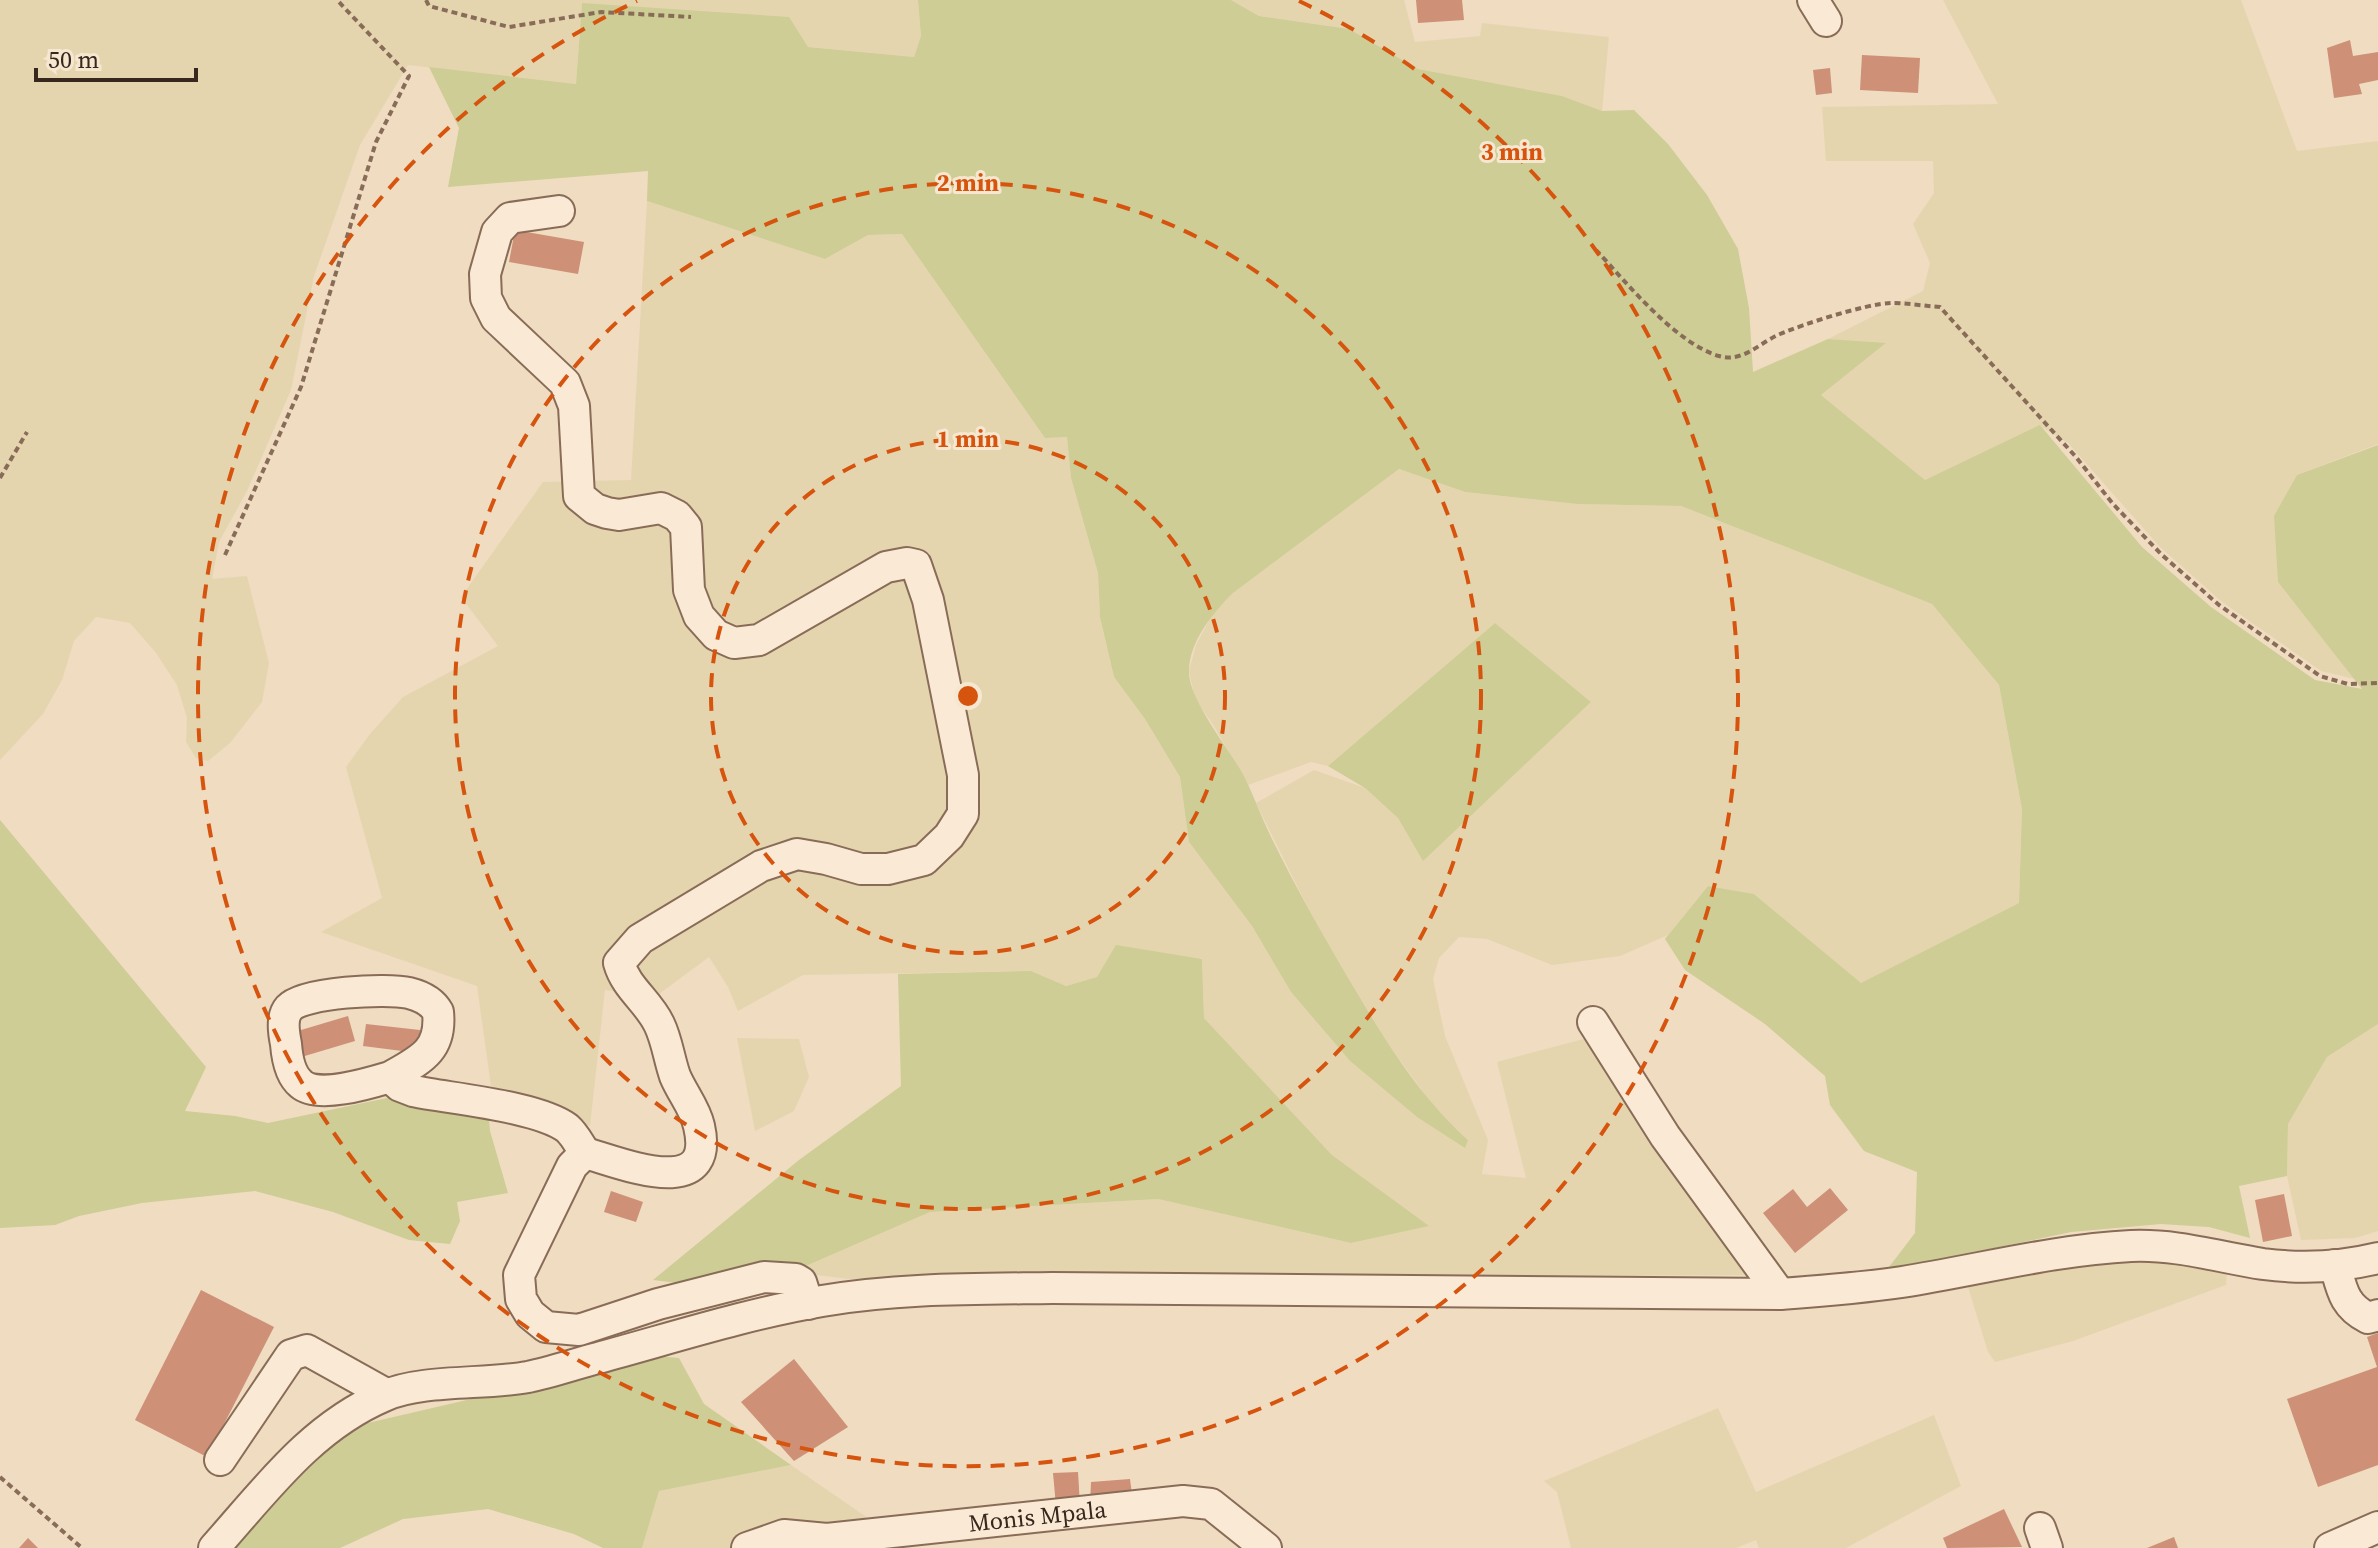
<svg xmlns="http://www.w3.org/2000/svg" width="2378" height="1548" viewBox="0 0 2378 1548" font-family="'Source Serif 4',serif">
<rect width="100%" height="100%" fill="#efdcc1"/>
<!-- farmland -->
<g fill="#e5d5af">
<path d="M 0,0 L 918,0 L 921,36 L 914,57 L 808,47 L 582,3 L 576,84 L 408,65 L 360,145 L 314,276 L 291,390 L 247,491 L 219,542 L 212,579 L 247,576 L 269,663 L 262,702 L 230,743 L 208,761 L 196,758 L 186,742 L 187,718 L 177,685 L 156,653 L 130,623 L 96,617 L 74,641 L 62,680 L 43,714 L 0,760 Z"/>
<path d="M 1231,0 L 1404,0 L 1415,42 L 1480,36 L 1482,23 L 1609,37 L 1602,111 L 1561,96 L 1418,69 L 1349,29 L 1259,16 Z"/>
<path d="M 1943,0 L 2241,0 L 2297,151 L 2378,141 L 2378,444 L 2297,475 L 2278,582 L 2355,679 L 2321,671 L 2222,602 L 2160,547 L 2068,443 L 2040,426 L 1925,480 L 1821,395 L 1885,344 L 1828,339 L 1923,291 L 1930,263 L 1913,224 L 1934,193 L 1933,161 L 1826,161 L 1822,107 L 1998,104 Z"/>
<path d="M 647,201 L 825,259 L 868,235 L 902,234 L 1045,438 L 1067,437 L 1071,478 L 1098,573 L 1100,617 L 1114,677 L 1145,719 L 1180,777 L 1189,842 L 1252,926 L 1291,992 L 1350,1061 L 1417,1117 L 1468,1140 L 1439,1114 L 1387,1042 L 1318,928 L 1256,803 L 1314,770 L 1365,788 L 1398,818 L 1423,860 L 1591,702 L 1495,623 L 1328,766 L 1311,762 L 1248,785 L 1212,723 L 1195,699 L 1189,671 L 1196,645 L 1211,616 L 1233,593 L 1399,469 L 1465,492 L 1577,504 L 1681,506 L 1932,604 L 1999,685 L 2022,809 L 2019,903 L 1860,984 L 1754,894 L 1708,886 L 1668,935 L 1620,956 L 1552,965 L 1487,939 L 1459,937 L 1439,958 L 1433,979 L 1445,1036 L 1488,1140 L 1482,1174 L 1526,1178 L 1497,1062 L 1591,1037 L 1753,1275 L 849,1279 L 792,1272 L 930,1212 L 1158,1199 L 1351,1243 L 1428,1226 L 1332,1155 L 1204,1018 L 1202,958 L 1097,977 L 1066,986 L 1031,971 L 803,975 L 738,1011 L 728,987 L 709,957 L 655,997 L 605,990 L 590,1126 L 491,1086 L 477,986 L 321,932 L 382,898 L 346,767 L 370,734 L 403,697 L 498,646 L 461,597 L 543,482 L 631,480 Z"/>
<path d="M 2378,1024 L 2378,1231 L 2355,1238 L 2301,1240 L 2287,1176 L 2288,1124 L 2327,1057 Z"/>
<path d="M 737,1038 L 799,1039 L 809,1077 L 794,1111 L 755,1131 Z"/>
<path d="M 2117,1255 L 2227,1267 L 2226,1285 L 2073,1341 L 1995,1362 L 1988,1352 L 1964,1274 Z"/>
<path d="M 1718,1408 L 1756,1492 L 1934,1415 L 1961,1486 L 1846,1548 L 1759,1548 L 1756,1540 L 1736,1548 L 1571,1548 L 1557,1492 L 1544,1481 Z"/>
<path d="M 791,1465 L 875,1523 L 841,1548 L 642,1548 L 659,1491 Z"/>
</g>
<!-- green -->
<g fill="#cdcd95">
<path d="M 918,0 L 1231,0 L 1259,16 L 1349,29 L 1418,69 L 1562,96 L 1602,111 L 1634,110 L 1668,144 L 1707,195 L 1738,249 L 1749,308 L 1753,372 L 1828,339 L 1886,343 L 1821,395 L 1925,480 L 2040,425 L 2142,547 L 2211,607 L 2315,680 L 2362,689 L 2278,582 L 2274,516 L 2297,475 L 2378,445 L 2378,1024 L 2327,1057 L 2288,1124 L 2287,1176 L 2239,1186 L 2250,1238 L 2209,1227 L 2161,1224 L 2071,1232 L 1886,1271 L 1915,1233 L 1917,1172 L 1864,1151 L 1830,1105 L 1825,1076 L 1765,1024 L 1685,970 L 1665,939 L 1708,886 L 1754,894 L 1861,983 L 2019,903 L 2022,809 L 1999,685 L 1932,604 L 1681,506 L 1577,504 L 1465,492 L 1399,469 L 1233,593 C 1213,613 1190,640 1189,670 C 1187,698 1230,750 1244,776 C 1254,796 1261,817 1271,837 C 1297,890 1326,941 1356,991 C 1388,1045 1421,1098 1468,1140 L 1465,1148 L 1417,1117 L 1350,1061 L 1291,992 L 1252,926 L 1189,842 L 1180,777 L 1145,719 L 1114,677 L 1100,617 L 1098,573 L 1071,478 L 1067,437 L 1045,438 L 902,234 L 868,235 L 825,259 L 647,201 L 648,171 L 448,187 L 459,128 L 429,67 L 576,84 L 582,3 L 789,17 L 808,47 L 914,57 L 921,36 Z"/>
<path d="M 1495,623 L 1591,702 L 1423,861 L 1398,818 L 1365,788 L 1328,766 Z"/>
<path d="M 0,820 L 206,1067 L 185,1111 L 235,1116 L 268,1123 L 387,1098 L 488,1109 L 490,1131 L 508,1193 L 457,1202 L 460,1221 L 450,1244 L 409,1240 L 333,1212 L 255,1191 L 142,1203 L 79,1216 L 55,1225 L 0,1228 Z"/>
<path d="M 1116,945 L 1202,959 L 1204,1018 L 1332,1155 L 1429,1226 L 1351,1243 L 1158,1199 L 930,1212 L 792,1272 L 686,1284 L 653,1280 L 799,1160 L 901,1086 L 898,974 L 1031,971 L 1066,986 L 1097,977 Z"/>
<path d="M 645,1355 L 679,1358 L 704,1404 L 791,1465 L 659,1491 L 642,1548 L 603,1548 L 574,1534 L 488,1509 L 403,1519 L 340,1548 L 225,1548 L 309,1461 L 355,1426 L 536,1384 Z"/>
</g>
<!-- building -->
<g fill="#ce9076">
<path d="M 1416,0 L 1462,0 L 1464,20 L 1418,23 Z"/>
<path d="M 2350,40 L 2353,56 L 2378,52 L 2378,80 L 2359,84 L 2362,94 L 2334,98 L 2327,48 Z"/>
<path d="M 1862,55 L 1920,58 L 1918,93 L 1860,90 Z"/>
<path d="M 1830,68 L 1832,93 L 1816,95 L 1813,70 Z"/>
<path d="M 515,230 L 584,242 L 578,274 L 509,262 Z"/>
<path d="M 348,1016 L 355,1041 L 298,1058 L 291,1033 Z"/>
<path d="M 366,1024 L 420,1030 L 418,1053 L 363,1046 Z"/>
<path d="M 1830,1188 L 1848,1210 L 1795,1253 L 1763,1213 L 1793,1189 L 1807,1207 Z"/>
<path d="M 611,1191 L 643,1202 L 636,1222 L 604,1212 Z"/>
<path d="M 2284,1194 L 2292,1236 L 2263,1242 L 2255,1200 Z"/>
<path d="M 201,1290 L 274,1327 L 207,1457 L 135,1420 Z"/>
<path d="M 2378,1333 L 2378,1465 L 2318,1487 L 2287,1399 L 2377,1367 L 2367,1337 Z"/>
<path d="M 794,1359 L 848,1427 L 794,1461 L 741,1402 Z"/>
<path d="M 1078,1472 L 1080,1505 L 1056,1506 L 1053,1473 Z"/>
<path d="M 1130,1479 L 1133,1502 L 1090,1505 L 1091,1482 Z"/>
<path d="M 2004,1509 L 2022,1547 L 1947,1548 L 1943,1538 Z"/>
<path d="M 2174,1537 L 2178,1548 L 2147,1548 Z"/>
<path d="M 28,1538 L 38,1548 L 19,1548 Z"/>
</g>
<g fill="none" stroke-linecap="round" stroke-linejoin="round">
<!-- minor casing -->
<g stroke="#896c58" stroke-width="34">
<g id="minor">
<path d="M 1813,0 L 1826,21"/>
<path d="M 559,211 L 510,218 L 497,232 L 485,274 L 486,298 L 496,318 L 565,383 L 574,406 L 579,496 L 595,509 L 607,513 L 619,515 L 661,508 L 677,516 L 686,527 L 689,590 L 699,616 L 716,635 L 734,643 L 759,640 L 886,567 L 907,563 L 916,565 L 928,600 L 963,775 L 963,814 L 949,836 L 924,860 L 888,869 L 861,869 L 826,859 L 797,854 L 761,866 L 640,939 L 619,963 C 626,988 648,1001 659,1024 C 667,1040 669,1059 675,1076 C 682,1093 695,1108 699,1126 C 717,1204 619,1162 585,1153 L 572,1166 L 519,1275 L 521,1299 L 530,1314 L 546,1327 L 579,1330 L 658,1304 L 764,1277 L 796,1279 L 801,1282 L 808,1304"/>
<path d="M 1593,1022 L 1665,1136 L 1780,1294"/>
<path d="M 390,1077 C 420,1060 442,1051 438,1012 C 432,1001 421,996 409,993 C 387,988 303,992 289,1008 C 281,1017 284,1034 286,1044 C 287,1057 290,1075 301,1084 C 318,1099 370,1083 390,1077 L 400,1086 L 413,1091 C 452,1099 537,1106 567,1128 C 575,1135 579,1144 585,1153"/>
<path d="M 2335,1265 C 2342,1290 2344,1306 2368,1318 L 2378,1315"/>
<path d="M 220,1460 L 291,1355 L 307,1350 L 386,1394"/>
<path d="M 2040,1528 L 2047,1548"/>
<path d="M 214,1548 C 265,1491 311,1427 384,1396 C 422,1379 485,1385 528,1377 C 551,1372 575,1364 598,1358 C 672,1338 746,1314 822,1301 C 898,1288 975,1289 1052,1288 L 1780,1294 C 1821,1291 1861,1288 1902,1282 C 1978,1270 2053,1250 2131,1246 C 2177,1244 2218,1257 2263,1264 C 2301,1269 2341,1267 2378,1258"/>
<path id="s1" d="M 747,1548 L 784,1535 L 827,1539 L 1183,1501 L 1211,1504 L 1266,1548"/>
<path d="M 2330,1548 L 2378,1527"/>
</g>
</g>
<!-- path -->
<g stroke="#896c58" stroke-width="4" stroke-dasharray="6 4" stroke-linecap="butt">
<path d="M 426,0 L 429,6 L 509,27 L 601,12 L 691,17"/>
<path d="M 1596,250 C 1627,283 1675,343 1719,356 C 1743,363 1759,343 1780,334 C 1804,324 1865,304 1891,303 C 1907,303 1924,306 1940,307 L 2076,457 L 2113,504 L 2162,555 L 2219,605 L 2320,676 L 2348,684 L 2378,683"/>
<path d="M 0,478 L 27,432"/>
<path d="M 225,555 L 301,387 L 376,142 L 409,76 L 337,0"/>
<path d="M 0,1477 L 82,1548"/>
</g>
<!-- minor -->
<use href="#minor" stroke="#faead5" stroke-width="30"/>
</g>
<!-- distance rings -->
<g fill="none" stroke="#d6540e" stroke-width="4" stroke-dasharray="14 10">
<circle cx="968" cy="696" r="257"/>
<circle cx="968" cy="696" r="513"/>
<path d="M1299 1A770 770 0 1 1 637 1"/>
</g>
<g text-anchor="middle" stroke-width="6" stroke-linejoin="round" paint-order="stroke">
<!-- street labels -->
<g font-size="24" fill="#38271d" stroke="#f6e7d1">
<text dy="8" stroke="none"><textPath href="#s1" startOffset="294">Monis Mpala</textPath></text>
</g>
</g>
<circle cx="968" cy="696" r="12" fill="#d6540e" stroke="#f6e7d1" stroke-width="4"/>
<g font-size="24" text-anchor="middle" font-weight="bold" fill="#d6540e" stroke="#f6e7d1" stroke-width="6" stroke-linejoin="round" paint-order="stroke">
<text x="1512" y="160">3 min</text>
<text x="968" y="191">2 min</text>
<text x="968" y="447">1 min</text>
</g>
<!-- scale -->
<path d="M36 68v12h160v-12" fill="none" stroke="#38271d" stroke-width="4"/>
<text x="48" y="68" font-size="24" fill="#38271d" stroke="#f6e7d1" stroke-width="6" paint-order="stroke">50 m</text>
</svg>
